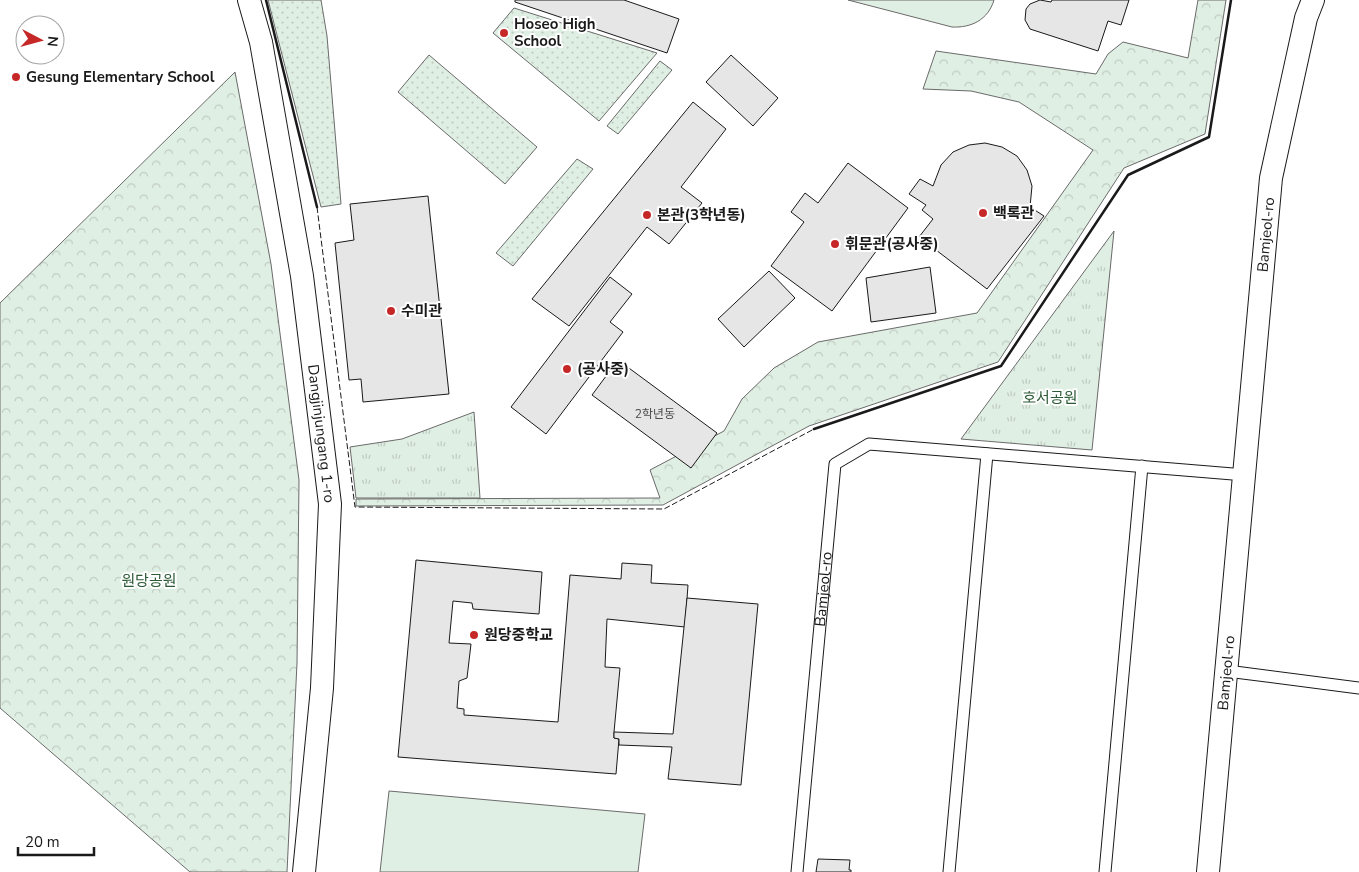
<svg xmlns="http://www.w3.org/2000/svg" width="1359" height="872" viewBox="0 0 1359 872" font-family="'Nunito Sans','Noto Sans KR',sans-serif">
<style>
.grass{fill:url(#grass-dots);stroke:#6a6a6a}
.forest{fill:url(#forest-crowns);stroke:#6a6a6a}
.park{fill:url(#park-tufts);stroke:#6a6a6a}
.garden{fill:#e0efe3;stroke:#6a6a6a}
.building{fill:#e6e6e6;stroke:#1a1a1a}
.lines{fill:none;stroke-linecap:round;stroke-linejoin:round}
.lane-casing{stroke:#1a1a1a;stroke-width:13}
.street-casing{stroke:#1a1a1a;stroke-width:24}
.lane{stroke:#fff;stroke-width:11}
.street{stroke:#fff;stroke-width:22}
.fence{stroke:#1a1a1a;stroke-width:1;stroke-dasharray:6 2.5;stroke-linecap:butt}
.wall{stroke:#1a1a1a;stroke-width:2.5}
.poi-dot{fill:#c62828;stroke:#fff;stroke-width:2}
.labels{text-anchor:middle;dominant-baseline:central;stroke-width:4;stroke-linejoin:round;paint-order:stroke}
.number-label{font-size:12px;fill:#4d4d4d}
.poi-label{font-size:15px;font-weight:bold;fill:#1a1a1a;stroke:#fff;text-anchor:start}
.street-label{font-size:15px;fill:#1a1a1a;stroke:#fff}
.park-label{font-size:15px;fill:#2b5a34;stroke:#fff}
</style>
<defs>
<pattern id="grass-dots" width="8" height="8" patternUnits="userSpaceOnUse" patternTransform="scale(1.25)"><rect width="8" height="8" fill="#e0efe3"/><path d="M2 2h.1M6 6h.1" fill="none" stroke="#c0ccc2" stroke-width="1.8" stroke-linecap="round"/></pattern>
<pattern id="forest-crowns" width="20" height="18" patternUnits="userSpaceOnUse" patternTransform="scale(1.25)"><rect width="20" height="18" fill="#e0efe3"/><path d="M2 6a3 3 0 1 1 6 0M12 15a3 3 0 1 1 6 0" fill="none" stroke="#c0ccc2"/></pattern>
<pattern id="park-tufts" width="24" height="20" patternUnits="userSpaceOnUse" patternTransform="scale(1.25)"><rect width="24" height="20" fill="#e0efe3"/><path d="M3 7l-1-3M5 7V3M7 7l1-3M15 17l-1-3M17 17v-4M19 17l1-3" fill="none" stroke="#c0ccc2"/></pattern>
</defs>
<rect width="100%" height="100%" fill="#fff"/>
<!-- grass -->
<g class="grass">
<path d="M268,0H321L327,36L341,204L321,207Z"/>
<path d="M514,8L657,53L599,121L493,33Z"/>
<path d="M429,55L537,147L505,184L398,92Z"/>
<path d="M660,61L672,70L618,134L607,126Z"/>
<path d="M577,159L593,169L513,266L496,253Z"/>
</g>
<!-- forest -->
<g class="forest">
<path d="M1198,0H1226L1205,134L1124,168L998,362L809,426L663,505L356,506V499L660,498L650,470L724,431L742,399L774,368L818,342L977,313L1093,150L1019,102L971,91L923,89L936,51L1096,74L1108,54L1123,42L1188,58Z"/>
<path d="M235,72L271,264L299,480L297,663L287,872H190L0,708V303Z"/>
</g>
<!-- park -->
<g class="park">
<path d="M1114,231L1092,450L961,439Z"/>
<path d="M474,412L480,498H356L350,447L402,439Z"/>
</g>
<!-- garden -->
<g class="garden">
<path d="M848,0H994C988,20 971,28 952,27Z"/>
<path d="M389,791L645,814L638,872H380Z"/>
</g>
<!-- building -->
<g class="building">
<path d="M515,0H624L679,19L667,53L515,2Z"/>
<path d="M1040,0L1051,2L1052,0H1129L1121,25L1108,21L1098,51L1030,29L1025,20L1026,9L1030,4Z"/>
<path d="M731,55L778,98L753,126L706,82Z"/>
<path d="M693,102L726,129L681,187L702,203L669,244L647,227L569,326L532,299Z"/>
<path d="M985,143L1002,147L1017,156L1027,170L1032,186L1030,207L1044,216L987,289L919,237L933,219L922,210L926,205L909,194L920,179L933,186L941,165L953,152L969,145Z"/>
<path d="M848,163L908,208L832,311L771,266L804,222L791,212L805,193L818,203Z"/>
<path d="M428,196L449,394L363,402L361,379L349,380L335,243L354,240L350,204Z"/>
<path d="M930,267L936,313L871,322L866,278Z"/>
<path d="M769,271L795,298L744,347L718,319Z"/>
<path d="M610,277L632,294L610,322L623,332L546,434L511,407Z"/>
<path d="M618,360L717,433L691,468L592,395Z"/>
<path d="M416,560L542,572L539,614L473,609L472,603L453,601L449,643L471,644L467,678L459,681L457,708L464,709V715L558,722L570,575L621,579L622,563L652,565L651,583L688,585L685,627L607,619L605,667L620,668L614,732V738L619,739L616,774L398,757Z"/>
<path d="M687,598L758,604L741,785L668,779L672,747L619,745V739L614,738V732L673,734Z"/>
<path d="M818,859L850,860L849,870H851V872H816Z"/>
</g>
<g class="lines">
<defs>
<g id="lane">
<path d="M1227,671L1359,688"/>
<path id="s1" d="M797,872L835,464L869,444L1245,475"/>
<path d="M949,872L987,454"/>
<path d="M1105,872L1142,466"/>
</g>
<g id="street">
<path id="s2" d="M249,0L261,42L302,276L330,504L322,688L304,872"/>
<path id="s3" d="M1208,872L1271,178L1306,18L1313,0"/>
</g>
</defs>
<!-- lane casing -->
<use href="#lane" class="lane-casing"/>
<!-- street casing -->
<use href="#street" class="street-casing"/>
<!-- lane -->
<use href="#lane" class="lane"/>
<!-- street -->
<use href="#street" class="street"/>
<!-- fence -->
<path class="fence" d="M317,207L355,507L664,509L814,429"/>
<!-- wall -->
<g class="wall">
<path d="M266,0L317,207"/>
<path d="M814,429L1001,366L1128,175L1209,137L1231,0"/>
</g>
</g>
<!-- markers -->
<g class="poi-dot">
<circle cx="504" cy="33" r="5"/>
<circle cx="16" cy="77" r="5"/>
<circle cx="983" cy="213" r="5"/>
<circle cx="647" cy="215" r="5"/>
<circle cx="835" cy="244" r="5"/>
<circle cx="391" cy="311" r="5"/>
<circle cx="567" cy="369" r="5"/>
<circle cx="474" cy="635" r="5"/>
</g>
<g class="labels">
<!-- number labels -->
<g class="number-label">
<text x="655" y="414">2학년동</text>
</g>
<!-- poi labels -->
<g class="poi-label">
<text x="514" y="24">Hoseo High<tspan x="514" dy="17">School</tspan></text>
<text x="26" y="77">Gesung Elementary School</text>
<text x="993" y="213">백록관</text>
<text x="657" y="215">본관(3학년동)</text>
<text x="845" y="244">휘문관(공사중)</text>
<text x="401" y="311">수미관</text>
<text x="577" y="369">(공사중)</text>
<text x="484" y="635">원당중학교</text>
</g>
<!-- street labels -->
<g class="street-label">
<text stroke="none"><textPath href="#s3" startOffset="640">Bamjeol-ro</textPath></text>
<text stroke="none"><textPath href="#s2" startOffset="440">Dangjinjungang 1-ro</textPath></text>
<text stroke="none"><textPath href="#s1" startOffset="284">Bamjeol-ro</textPath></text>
<text stroke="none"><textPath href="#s3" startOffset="200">Bamjeol-ro</textPath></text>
</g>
<!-- park labels -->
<g class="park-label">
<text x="1050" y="398">호서공원</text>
<text x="149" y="581">원당공원</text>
</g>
</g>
<!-- north arrow -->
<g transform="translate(40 40) rotate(96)"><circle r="24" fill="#ffffff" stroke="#a3a3a3"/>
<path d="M0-4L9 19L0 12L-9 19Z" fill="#c62828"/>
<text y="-8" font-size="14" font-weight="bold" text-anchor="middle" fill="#1a1a1a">N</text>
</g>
<!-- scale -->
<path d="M18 847v8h76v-8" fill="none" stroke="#1a1a1a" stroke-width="2.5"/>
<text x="25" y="847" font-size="15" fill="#1a1a1a" stroke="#ffffff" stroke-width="4" paint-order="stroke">20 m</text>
</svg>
